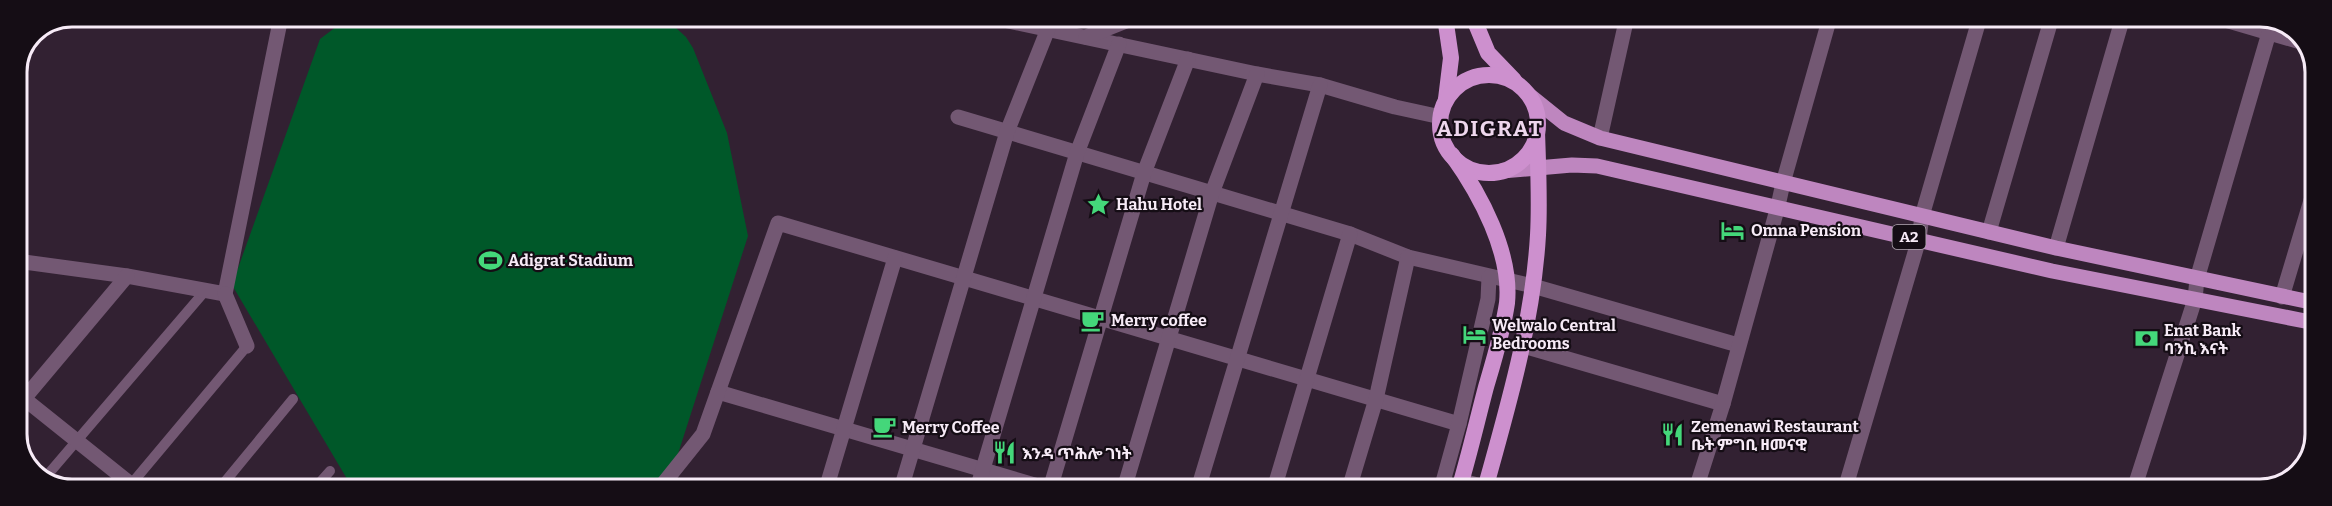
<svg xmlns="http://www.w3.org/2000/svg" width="2332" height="506" viewBox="0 0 2332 506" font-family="Bitter,'Noto Sans Ethiopic',serif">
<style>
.green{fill:#005829}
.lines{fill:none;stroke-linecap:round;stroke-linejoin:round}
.service{stroke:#735873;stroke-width:10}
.minor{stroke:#735873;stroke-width:15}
.tertiary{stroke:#735873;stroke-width:15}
.primary{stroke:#be86bf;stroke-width:15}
.trunk{stroke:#cd90ce;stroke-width:16}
.labels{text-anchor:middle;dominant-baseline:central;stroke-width:4.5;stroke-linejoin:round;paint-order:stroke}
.shield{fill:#150d15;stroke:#b3a8b3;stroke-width:1.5}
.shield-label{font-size:15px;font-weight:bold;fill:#f7ebf7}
.poi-label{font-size:16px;font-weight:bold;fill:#f7ebf7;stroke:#150d15;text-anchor:start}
.district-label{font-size:22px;font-weight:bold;letter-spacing:1.5px;fill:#eed7ed;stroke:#150d15}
.rim{fill:none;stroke:#f7ebf7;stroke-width:3}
</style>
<rect width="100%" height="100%" fill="#322132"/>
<!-- green -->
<path class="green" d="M349,17H659L675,27L686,37L693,48L727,133L748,236L677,457L652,489H353L232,285L320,39Z"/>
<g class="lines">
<!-- service -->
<g class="service">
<path d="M44,479L205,291"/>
<path d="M128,488L247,346"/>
<path d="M219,489L293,399"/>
<path d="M314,489L330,471"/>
</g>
<!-- minor -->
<g class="minor">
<path d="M990,17L1257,74L1320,85L1395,107L1441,117"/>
<path d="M2215,17L2304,43"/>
<path d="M1086,37L1136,17"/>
<path d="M958,117L1350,234L1408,257L1533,286L1738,345"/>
<path d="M1600,138L1627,17"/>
<path d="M1989,232L2052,17"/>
<path d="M2056,248L2123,17"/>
<path d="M17,261L127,276L225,294L281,17"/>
<path d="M225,294L247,346"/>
<path d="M2282,297L2315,187"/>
<path d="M1523,346L1723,404"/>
<path d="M718,392L1048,489"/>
<path d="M17,393L137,489"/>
<path d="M17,407L127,276"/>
<path d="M2312,449L2314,440"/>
<path d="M1462,481L1493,489"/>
<path d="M659,489L703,434L778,223L1459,424"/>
<path d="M826,489L895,258"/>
<path d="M901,489L1007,132L1048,29"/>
<path d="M977,489L1077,153L1119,44"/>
<path d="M1050,489L1144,173L1188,59"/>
<path d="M1124,489L1212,193L1257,74"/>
<path d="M1198,489L1320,85"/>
<path d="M1274,489L1350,234"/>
<path d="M1349,489L1376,399L1408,257"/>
<path d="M1441,489L1459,424L1488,299L1489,277"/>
<path d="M1696,489L1723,404L1778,206"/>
<path d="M1845,489L1919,239L1922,216L1980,17"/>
<path d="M2134,489L2195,299L2197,279L2273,19"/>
</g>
<!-- tertiary -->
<path class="tertiary" d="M1778,206L1783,183L1830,17"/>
<!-- primary -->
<g class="primary">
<path d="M1528,94L1564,123L1600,138L2056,248L2315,303"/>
<path d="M1502,171L1572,165L1597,166L2052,271L2315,323"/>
</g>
<!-- trunk -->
<g class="trunk">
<path d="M1445,17L1451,58L1446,99"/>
<path d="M1473,17L1488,53L1514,80"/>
<circle cx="1489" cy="124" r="49"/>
<path d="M1452,155C1480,194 1512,253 1507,303C1503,331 1494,360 1486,387C1477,421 1469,456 1459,489"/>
<path d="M1485,489C1508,406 1533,322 1538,235C1540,201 1538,165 1537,131"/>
</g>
</g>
<!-- icons -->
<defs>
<symbol id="sight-bare" viewBox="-9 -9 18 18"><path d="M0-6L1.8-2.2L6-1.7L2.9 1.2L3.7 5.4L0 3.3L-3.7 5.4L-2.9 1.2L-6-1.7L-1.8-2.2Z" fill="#44d77a" stroke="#150d15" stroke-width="2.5" paint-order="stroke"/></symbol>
<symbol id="hotel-bare" viewBox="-9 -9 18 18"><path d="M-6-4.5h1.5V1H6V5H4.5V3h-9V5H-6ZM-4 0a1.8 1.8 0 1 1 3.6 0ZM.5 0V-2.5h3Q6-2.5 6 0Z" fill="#44d77a" stroke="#150d15" stroke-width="2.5" paint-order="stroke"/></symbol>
<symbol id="stadium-bare" viewBox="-9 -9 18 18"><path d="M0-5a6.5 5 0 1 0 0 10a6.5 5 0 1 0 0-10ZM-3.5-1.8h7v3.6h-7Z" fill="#44d77a" stroke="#150d15" stroke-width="2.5" paint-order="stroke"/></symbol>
<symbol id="cafe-bare" viewBox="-9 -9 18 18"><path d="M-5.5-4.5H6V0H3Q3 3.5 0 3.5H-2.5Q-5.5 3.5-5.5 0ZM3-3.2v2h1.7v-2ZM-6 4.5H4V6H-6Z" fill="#44d77a" stroke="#150d15" stroke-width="2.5" paint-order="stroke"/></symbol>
<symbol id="bank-bare" viewBox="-9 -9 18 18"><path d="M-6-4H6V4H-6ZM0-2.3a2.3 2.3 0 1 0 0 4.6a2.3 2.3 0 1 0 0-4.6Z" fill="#44d77a" stroke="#150d15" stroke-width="2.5" paint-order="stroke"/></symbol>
<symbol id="restaurant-bare" viewBox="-9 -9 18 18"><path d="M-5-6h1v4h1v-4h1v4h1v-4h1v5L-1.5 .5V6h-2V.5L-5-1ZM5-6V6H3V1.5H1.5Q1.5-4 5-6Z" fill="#44d77a" stroke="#150d15" stroke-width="2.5" paint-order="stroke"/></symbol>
</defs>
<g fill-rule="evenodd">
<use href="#sight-bare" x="1082" y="188" width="33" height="33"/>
<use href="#hotel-bare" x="1716" y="214" width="33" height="33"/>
<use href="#stadium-bare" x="474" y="244" width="33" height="33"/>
<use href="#cafe-bare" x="1076" y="304" width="33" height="33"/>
<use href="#hotel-bare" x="1458" y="318" width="33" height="33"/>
<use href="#bank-bare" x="2130" y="322" width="33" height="33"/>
<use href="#cafe-bare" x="868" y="410" width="33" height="33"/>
<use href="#restaurant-bare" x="1656" y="418" width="33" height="33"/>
<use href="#restaurant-bare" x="988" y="436" width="33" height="33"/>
</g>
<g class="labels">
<!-- shield labels -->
<rect class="shield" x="1892.5" y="225" width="33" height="24" rx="4.5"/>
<g class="shield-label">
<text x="1909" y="237">A2</text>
</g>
<!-- poi labels -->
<g class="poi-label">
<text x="1116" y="204">Hahu Hotel</text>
<text x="1751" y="230">Omna Pension</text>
<text x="508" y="260">Adigrat Stadium</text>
<text x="1111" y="320">Merry coffee</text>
<text x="1492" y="325">Welwalo Central<tspan x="1492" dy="18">Bedrooms</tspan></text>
<text x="2164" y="330">Enat Bank<tspan x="2164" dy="18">ባንኪ እናት</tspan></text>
<text x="1691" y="426">Zemenawi Restaurant<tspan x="1691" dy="18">ቤት ምግቢ ዘመናዊ</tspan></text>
<text x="902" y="427">Merry Coffee</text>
<text x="1022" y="453">እንዳ ጥሕሎ ገነት</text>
</g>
<!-- district labels -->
<g class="district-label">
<text x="1490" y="128">ADIGRAT</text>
</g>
</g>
<!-- crop -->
<path d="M0 0H2332V506H0ZM72 27H2260A45 45 0 0 1 2305 72V434A45 45 0 0 1 2260 479H72A45 45 0 0 1 27 434V72A45 45 0 0 1 72 27Z" fill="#150d15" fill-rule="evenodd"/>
<path class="rim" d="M72 27H2260A45 45 0 0 1 2305 72V434A45 45 0 0 1 2260 479H72A45 45 0 0 1 27 434V72A45 45 0 0 1 72 27Z"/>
</svg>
